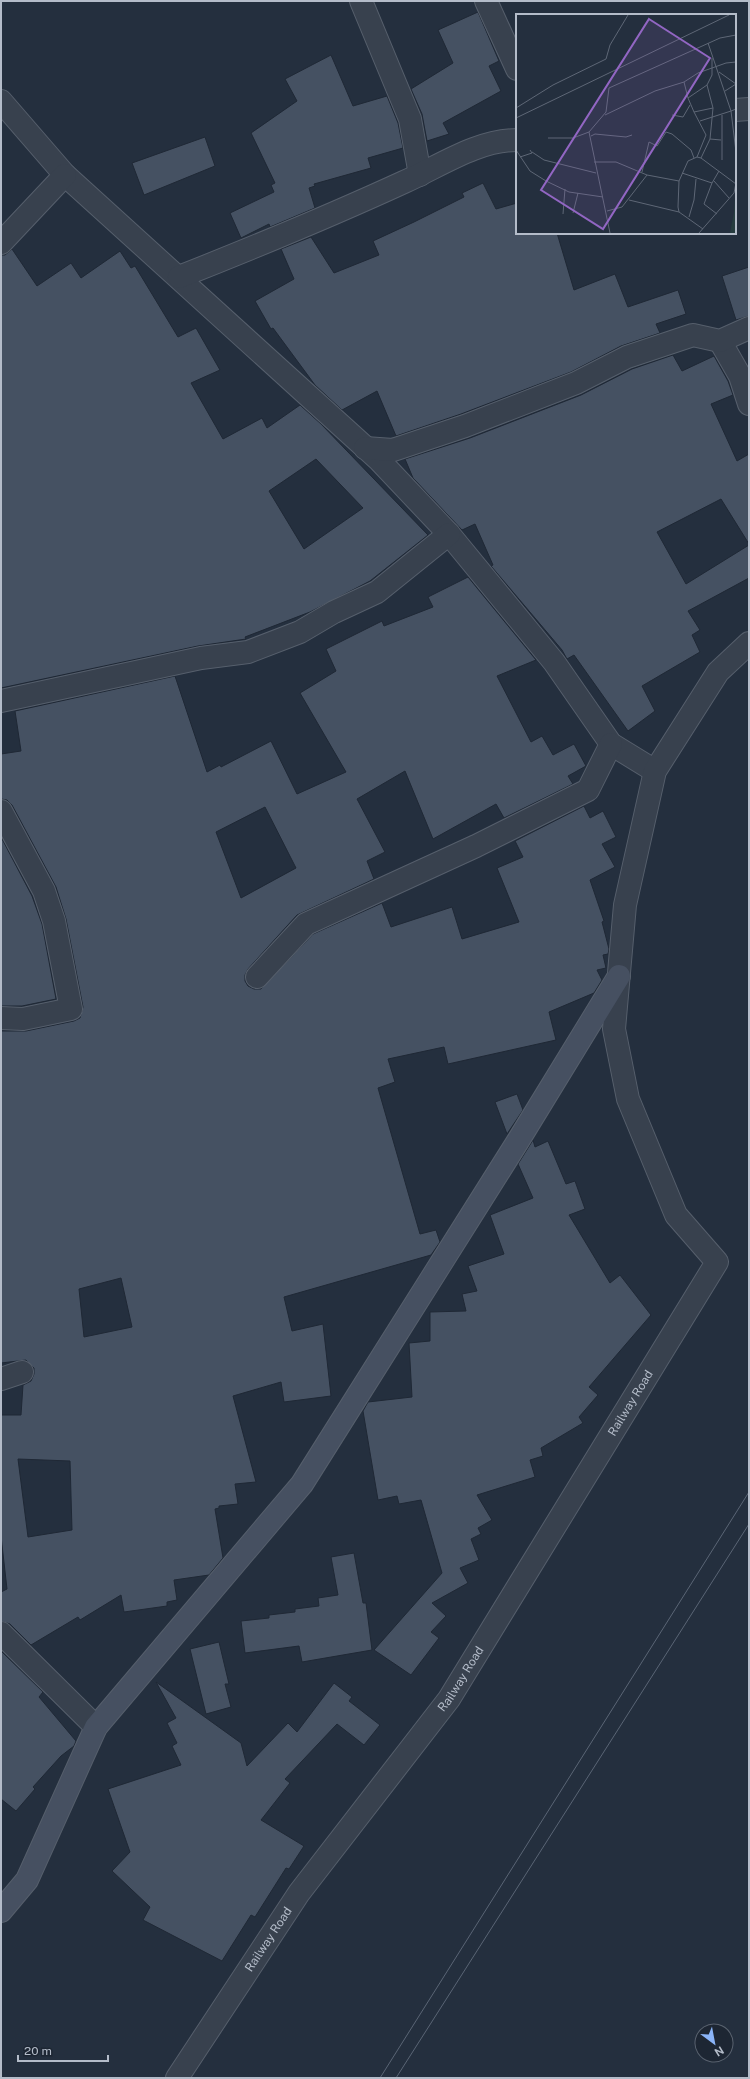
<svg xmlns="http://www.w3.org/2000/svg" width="750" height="2079" viewBox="0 0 750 2079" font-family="'Public Sans',sans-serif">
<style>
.building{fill:#455162;stroke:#1f2835;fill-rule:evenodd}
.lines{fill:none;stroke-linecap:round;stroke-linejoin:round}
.street-casing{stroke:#565f6c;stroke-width:24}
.secondary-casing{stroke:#565f6c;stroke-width:24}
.street{stroke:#38414e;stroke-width:22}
.secondary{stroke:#465061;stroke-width:22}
.tram{stroke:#5a6575;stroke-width:1}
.labels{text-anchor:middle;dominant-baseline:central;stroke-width:4;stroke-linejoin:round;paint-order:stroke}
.street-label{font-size:12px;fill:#b4bcc9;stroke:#1d2633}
.inset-road{fill:none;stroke:#5e6776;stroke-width:1}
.view{fill:#9266c3;fill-opacity:0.15;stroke:#9266c3;stroke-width:2}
.inset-edge{fill:none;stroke:#b4bcc9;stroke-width:2}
</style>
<rect width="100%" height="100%" fill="#242f3e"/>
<!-- building -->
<g class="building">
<path d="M478,12L499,61L489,66L501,91L443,123L449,134L427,141L422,114L411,89L453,63L438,30Z"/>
<path d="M331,55L353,106L387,96L398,123L403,148L368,158L371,168L314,184L315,186L309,188L315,208L270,227L269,224L241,238L230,213L274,192L271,185L275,183L251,133L297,101L285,79Z"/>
<path d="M205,137L215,166L144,195L132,163Z"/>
<path d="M483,183L496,209L517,203V233H557L574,290L615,274L628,307L678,290L686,314L656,324L660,333L621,346L571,372L461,414L396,436L377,391L342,410L315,385L273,328L271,329L255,301L294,279L281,249L311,237L334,273L379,255L373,241L414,222L464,197L462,193Z"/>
<path d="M12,249L37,286L71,263L81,278L120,251L131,268L135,266L178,337L196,328L220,370L191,383L223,439L262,418L267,428L300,405L321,424L428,535L370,581L310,612L245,637L246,639L198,646L1,688V255H5ZM316,459L363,508L304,549L269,491Z"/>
<path d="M749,267V316L736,320L722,276Z"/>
<path d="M673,355L682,371L714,356L728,381L733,395L711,404L737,461L749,454V544L721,499L657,532L686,584L749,545V578L688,611L700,630L692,635L700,652L642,686L655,711L628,731L574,655L567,659L562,650L491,566L493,565L475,524L462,530L413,478L405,459L470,438L581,395L632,369Z"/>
<path d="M468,577L536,660L497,676L531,742L542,736L553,755L574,744L586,766L568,776L573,784L504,818L496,804L433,839L405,771L357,799L385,852L367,861L374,879L297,915L248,969L245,975V981L248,986L254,989H261L313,934L382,903L391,927L452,907L462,939L519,922L497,868L523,857L515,841L584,806L590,818L603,811L616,837L602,844L615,867L590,880L604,921L602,922L609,949L608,954L603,955L606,968L597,970L602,980L594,993L549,1012L556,1040L448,1064L444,1047L388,1059L395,1082L378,1088L420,1234L436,1230L440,1242L431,1255L284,1297L292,1331L323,1324L331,1396L284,1402L281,1382L233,1396L256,1482L235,1484L238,1504L219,1506V1508L215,1509L223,1558L209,1575L174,1580L177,1600L167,1602V1606L124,1612L121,1595L80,1620L78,1617L31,1645L10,1624L1,1621V1592L7,1589L1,1536V1415H21L23,1385L31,1381L34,1374V1368L26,1360L1,1363V1031H26L74,1021L80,1018L83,1007L66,919L56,887L12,805L7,800L1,799V754L21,751L15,711L175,676L207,772L220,765L221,767L271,741L297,794L346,772L300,693L336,671L326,649L382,621L384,626L433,607L428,597ZM265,807L296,868L241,898L216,832ZM121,1278L132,1327L84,1337L79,1289ZM18,1459L70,1461L72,1530L28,1537Z"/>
<path d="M1,837L32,896L42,924L56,999L22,1006H1Z"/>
<path d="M517,1094L523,1110L507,1134L495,1102Z"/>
<path d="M533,1140L535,1147L548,1141L566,1184L575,1181L585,1209L569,1215L610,1283L620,1275L651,1315L589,1387L598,1395L579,1417L583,1423L541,1448L543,1456L530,1460L535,1477L477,1495L492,1520L478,1528L481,1534L471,1539L479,1560L460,1568L468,1583L432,1603L446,1616L431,1632L439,1638L411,1675L374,1650L442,1573L421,1500L399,1504L397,1496L378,1500L363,1411L368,1402L412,1397L409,1343L430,1341V1312L466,1311L462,1294L477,1291L468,1266L504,1254L490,1215L533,1198L518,1164Z"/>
<path d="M354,1553L363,1603H366L372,1650L302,1662L299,1646L245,1653L241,1621L269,1618V1615L295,1612V1609L319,1606L318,1598L338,1595L331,1557Z"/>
<path d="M219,1642L229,1684H225L231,1707L206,1714L190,1649Z"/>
<path d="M1,1651L43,1692L39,1697L76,1741L74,1746L61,1756L33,1787L35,1789L16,1811L1,1799Z"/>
<path d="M156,1682L241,1743L247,1766L288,1723L297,1732L334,1683L352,1697L349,1701L380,1725L364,1745L337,1724L285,1779L290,1783L261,1820L304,1846L289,1869L286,1868L255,1917L251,1915L222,1961L143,1920L150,1907L112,1871L130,1852L108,1789L181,1765L172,1746L177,1743L167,1723L176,1718Z"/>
</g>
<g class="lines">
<defs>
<g id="street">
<path d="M361,1L410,119L420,175"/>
<path d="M486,1L517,69"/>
<path d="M1,101L65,175L378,459L449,534L554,662L611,744L655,771"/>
<path d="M735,110L749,109"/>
<path d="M1,243L65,175"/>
<path d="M179,277C255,247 330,216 404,182C440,166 477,140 517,140"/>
<path d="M720,341L740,376L749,404"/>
<path d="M365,448L393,450L465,426L576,383L627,357L693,335L720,341L749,328"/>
<path d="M1,701L201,658L248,652L300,632L334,612L377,592L449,534"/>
<path d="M1,811L44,891L54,921L71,1009L23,1019L1,1018"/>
<path d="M257,977L306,924L476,846L588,790L611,744"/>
<path d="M1,1379L22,1372"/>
<path d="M1,1633L96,1727"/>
<path id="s1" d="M177,2078L299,1893L449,1699L717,1262L676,1215L628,1099L614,1029L625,905L655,771L718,672L749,643"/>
</g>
<path id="secondary" d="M1,1911L27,1880L96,1727L302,1484L518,1141L619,976"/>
</defs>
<!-- street casing -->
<use href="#street" class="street-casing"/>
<!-- secondary casing -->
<use href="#secondary" class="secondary-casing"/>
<!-- street -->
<use href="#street" class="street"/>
<!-- secondary -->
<use href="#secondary" class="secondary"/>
<!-- tram -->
<g class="tram">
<path d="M380,2078L749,1492"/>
<path d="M396,2078L749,1524"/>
</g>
</g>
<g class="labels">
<!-- street labels -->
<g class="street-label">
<text stroke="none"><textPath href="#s1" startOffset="814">Railway Road</textPath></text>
<text stroke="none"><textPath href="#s1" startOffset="490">Railway Road</textPath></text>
<text stroke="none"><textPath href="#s1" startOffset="166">Railway Road</textPath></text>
</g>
</g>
<!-- overview -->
<g transform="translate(516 14)">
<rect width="220" height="220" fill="#242f3e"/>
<path d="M220,170V219H214L218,198Z" fill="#263c3f"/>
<path class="inset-road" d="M192,29L215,97L220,95M203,58L220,70M168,68L172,84M191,71L172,84L178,98L197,94L191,71L196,61V44M209,77L220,70M0,94L37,71L90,45L94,31L112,1M197,94L194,125L205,126M178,98L190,121L181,143M89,101L139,77L168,68L182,59L210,49L220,48M156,101L167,103L174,91M206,101V146M0,104L213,1M184,107L215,97L220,138M73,118L94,219M75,122L79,120L110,123L116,121M32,124H57L73,118L90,98L93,74L204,24L220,21M0,136L14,157L30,167L53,178L87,183M16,138L28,146L80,159M4,143L16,139L14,136M185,144L194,125M78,148H100L131,161L163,167M126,158L133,128L141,132L150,118L156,120L175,136L178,144M166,159L196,169M198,167L213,184M113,186L163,198M91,197L106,193L131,161M57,199L62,179M47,200L49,175M201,200L188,190L196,169L203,157M173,203L178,186L180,165M187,215L163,198L162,193L163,167L172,147L181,143L185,144L220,170M183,219L218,179L220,169"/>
<path class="view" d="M133,5L194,44L87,215L25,176Z"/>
<rect width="220" height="220" class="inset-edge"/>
</g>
<!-- border -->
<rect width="750" height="2079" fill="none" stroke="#b4bcc9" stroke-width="4"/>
<!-- north arrow -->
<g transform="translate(714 2043) rotate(148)"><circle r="19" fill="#1d2633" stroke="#59626f"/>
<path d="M0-3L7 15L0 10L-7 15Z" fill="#8ab4f8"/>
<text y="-6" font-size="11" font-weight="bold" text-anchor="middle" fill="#b4bcc9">N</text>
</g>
<!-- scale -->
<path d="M18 2055v6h90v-6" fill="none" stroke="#b4bcc9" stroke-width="2"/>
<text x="24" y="2055" font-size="12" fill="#b4bcc9" stroke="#1d2633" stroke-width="3" paint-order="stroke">20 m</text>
</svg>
